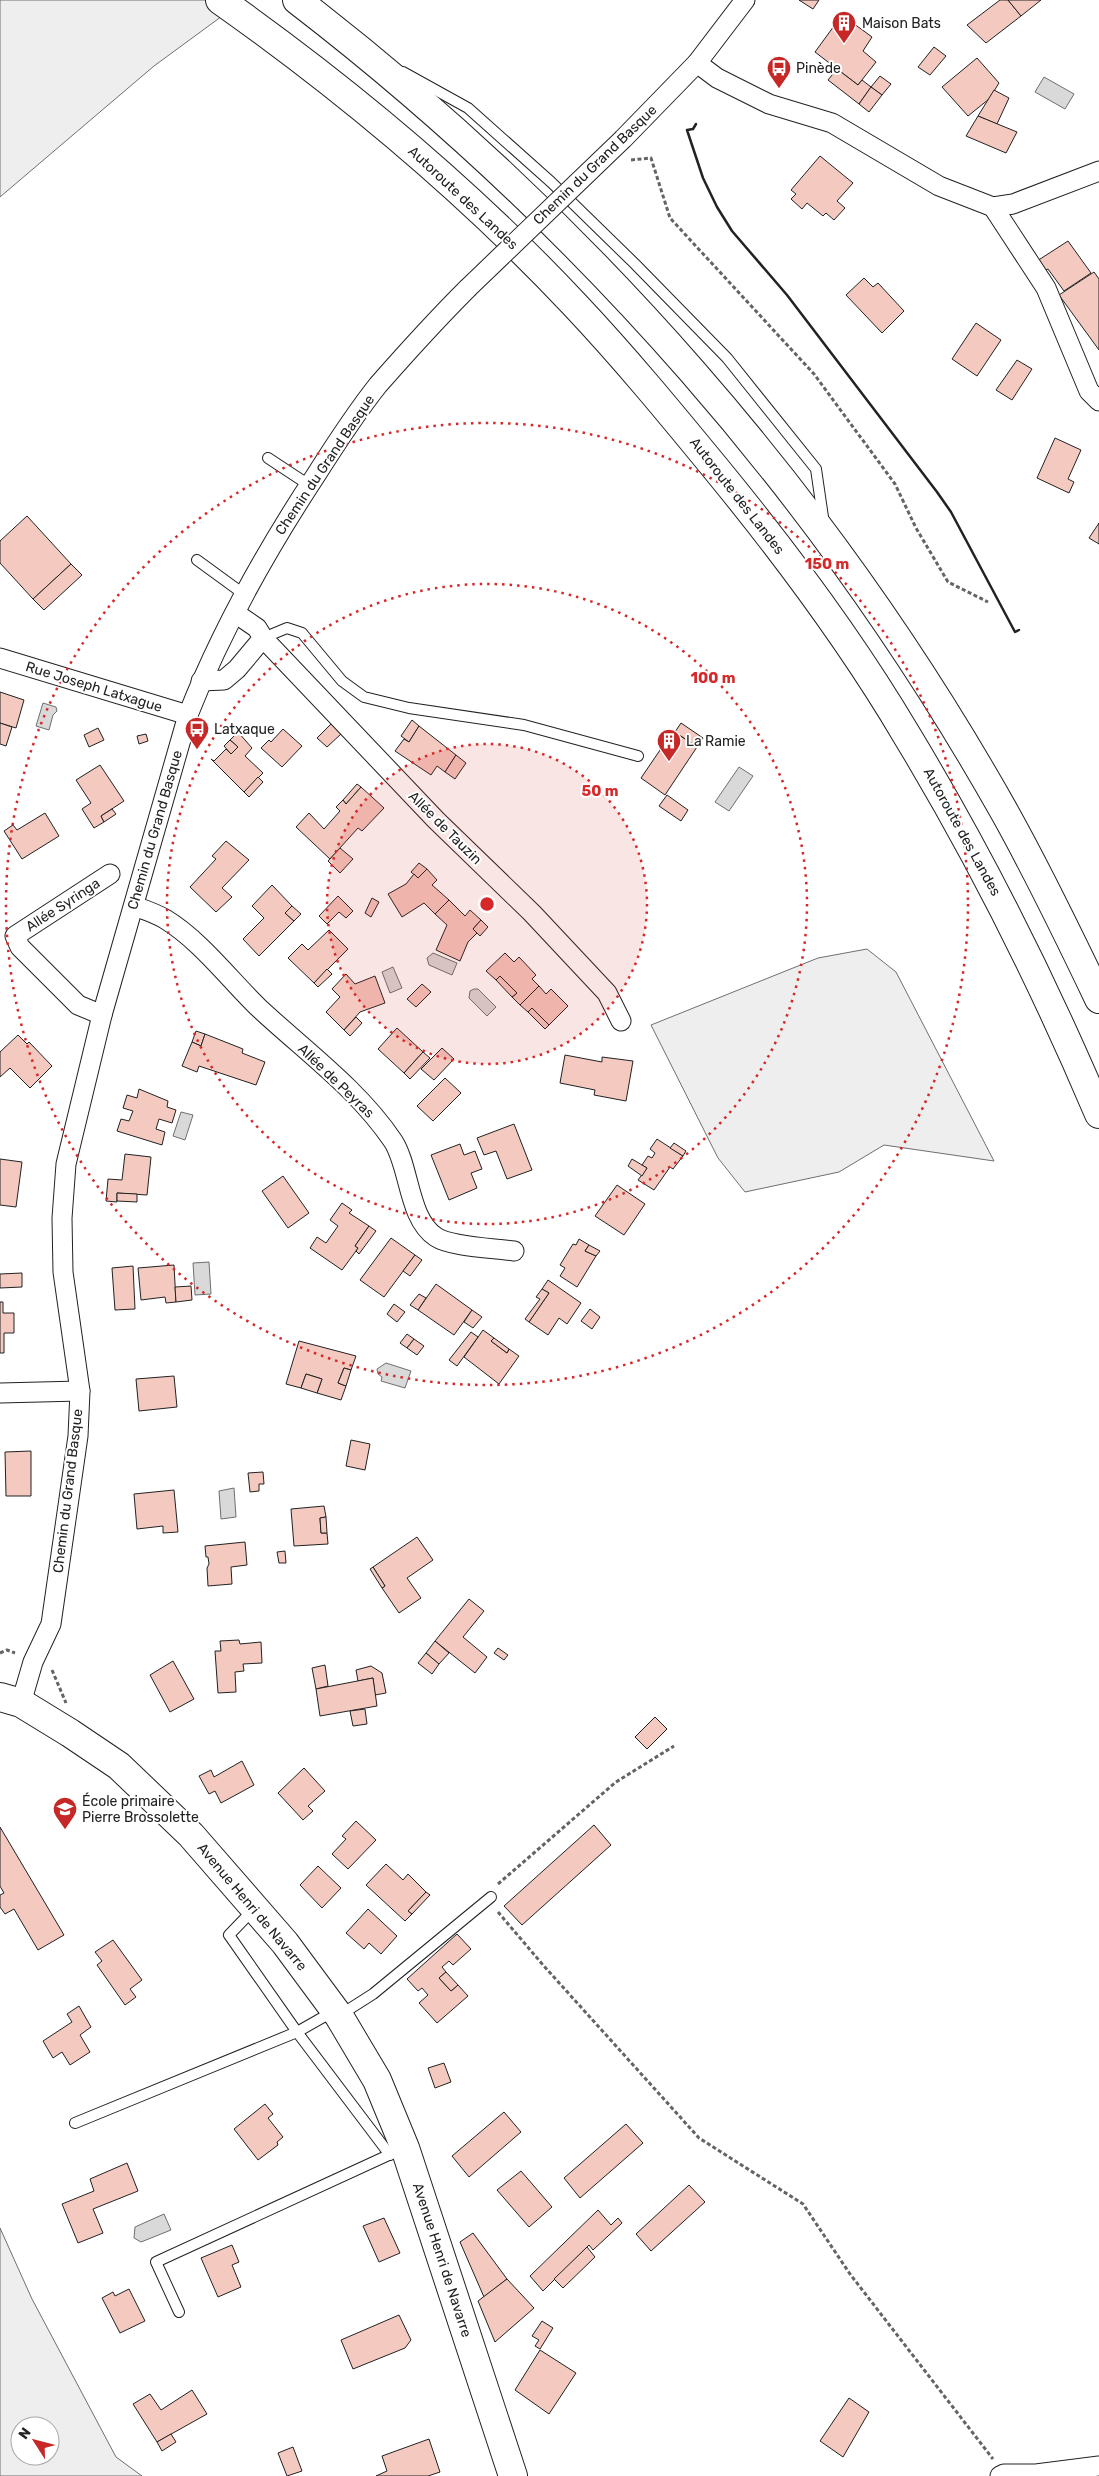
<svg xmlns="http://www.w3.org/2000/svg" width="1099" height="2476" viewBox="0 0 1099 2476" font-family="Rubik,sans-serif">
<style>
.green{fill:#eee;stroke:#6f6f6f;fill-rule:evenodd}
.water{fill:#d9d9d9;stroke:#6f6f6f}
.building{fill:#f3c9c0;stroke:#222}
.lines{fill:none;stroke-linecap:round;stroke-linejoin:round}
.service-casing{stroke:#222;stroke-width:12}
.minor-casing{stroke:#222;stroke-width:21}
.primary-casing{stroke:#222;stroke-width:30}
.motorway-casing{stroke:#222;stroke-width:30}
.path{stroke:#646464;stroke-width:3;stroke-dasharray:4 2.5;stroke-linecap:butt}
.service{stroke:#fff;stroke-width:10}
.minor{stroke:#fff;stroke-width:19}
.primary{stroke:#fff;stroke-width:28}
.motorway{stroke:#fff;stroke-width:28}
.minor-bridge-casing{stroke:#222;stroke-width:21;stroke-linecap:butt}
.minor-bridge{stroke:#fff;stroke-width:19}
.wall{stroke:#222;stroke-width:2.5}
.ring{fill:none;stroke:#d62828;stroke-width:2.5;stroke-dasharray:2.5 5}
.labels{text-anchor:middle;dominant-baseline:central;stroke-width:4;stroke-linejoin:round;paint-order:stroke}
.poi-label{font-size:14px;fill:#222;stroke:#fff;text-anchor:start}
.street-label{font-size:14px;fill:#222;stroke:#fff}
.centre{fill:#d62828;stroke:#fff;stroke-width:2.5}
.ring-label{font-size:15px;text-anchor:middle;font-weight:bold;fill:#d62828;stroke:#fff;stroke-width:4;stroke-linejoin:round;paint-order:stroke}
</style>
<rect width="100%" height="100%" fill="#fff"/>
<!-- green -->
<g class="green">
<path d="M0,0H244L154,66L0,197Z"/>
<path d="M867,949L896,972L994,1161L884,1145L839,1172L745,1192L718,1158L651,1025L818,958Z"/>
<path d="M0,2228L32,2299L116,2457L142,2476H0ZM20,2426H50V2456H20Z"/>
</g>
<!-- water -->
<g class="water">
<path d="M1044,77L1074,94L1065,109L1035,92Z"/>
<path d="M43,703L56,707L57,711L53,715L49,730L36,726Z"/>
<path d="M739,767L753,776L729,811L715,802Z"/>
<path d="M433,953L457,963L452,975L429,965L427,958Z"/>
<path d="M393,967L402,988L390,993L382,972Z"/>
<path d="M474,989H478L496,1007L487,1016L469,998L470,991Z"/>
<path d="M181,1112L193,1115L185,1140L173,1136Z"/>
<path d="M209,1262L211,1294L195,1295L193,1263Z"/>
<path d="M386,1363L411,1371L405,1388L381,1381L382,1377L378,1374L377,1369Z"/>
<path d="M234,1488L236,1517L221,1519L219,1491Z"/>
<path d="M164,2214L171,2230L141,2242L134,2238L135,2227Z"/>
</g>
<!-- building -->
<g class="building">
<path d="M799,0H819L813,9Z"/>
<path d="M1000,0H1008L1021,16L986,43L967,25Z"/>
<path d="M1008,0H1041L1021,16Z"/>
<path d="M842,15L872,37L863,51L876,62L858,85L815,52Z"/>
<path d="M934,47L946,56L930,75L918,67Z"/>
<path d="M977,58L999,83L989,99L968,116L942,87Z"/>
<path d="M837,69L858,85L862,80L871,87L859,104L828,80Z"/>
<path d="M880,76L891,84L882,95L871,87Z"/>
<path d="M871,87L882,95L869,112L859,104Z"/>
<path d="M994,90L1009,98L997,124L978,116Z"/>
<path d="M978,116L1017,132L1006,153L966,136Z"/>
<path d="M820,156L853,183L837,201L845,208L834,220L826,213L823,216L807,203L802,209L791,199L796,194L791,190Z"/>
<path d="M1068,241L1091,273L1064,291L1048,269L1044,271L1037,261Z"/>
<path d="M1094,272L1099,279V350L1059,295Z"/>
<path d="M864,278L873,287L878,283L904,311L882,333L846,295Z"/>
<path d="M976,323L1001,340L977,376L952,359Z"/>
<path d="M1017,360L1032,369L1012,400L996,390Z"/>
<path d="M1055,438L1081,450L1068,479L1074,482L1069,493L1037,478Z"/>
<path d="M27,516L71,564L33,599L0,563V541Z"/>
<path d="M1099,523V544L1089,538Z"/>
<path d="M71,564L82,575L44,610L33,599Z"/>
<path d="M0,692L24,700L16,728L0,723Z"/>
<path d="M412,720L419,726L409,742L401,736Z"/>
<path d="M0,723L12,727L6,746L0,744Z"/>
<path d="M681,723L703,738L697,747L675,732Z"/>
<path d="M331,724L341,734L327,747L317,738Z"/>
<path d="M419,726L456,755L445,772L437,766L431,775L395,751L404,739L409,742Z"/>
<path d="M98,728L104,740L89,747L84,735Z"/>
<path d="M283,729L302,746L282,767L261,748L269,740L271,742Z"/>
<path d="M673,731L697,747L665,795L641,778Z"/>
<path d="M238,732L252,748L245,756L263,773L244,792L211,759L214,761L226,749L231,754L238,747L230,740Z"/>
<path d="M146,734L148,741L139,744L137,736Z"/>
<path d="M230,740L238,747L231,754L224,746Z"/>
<path d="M456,755L466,763L455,779L445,772Z"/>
<path d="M100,765L124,801L101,816L104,822L94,828L82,809L91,803L76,780Z"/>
<path d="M258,777L263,782L249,797L244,792Z"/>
<path d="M357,784L361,787L346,804L343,800Z"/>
<path d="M361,787L384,808L362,831L358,828L330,859L296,827L309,813L324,829L340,811L336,807L343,800L346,804Z"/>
<path d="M667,795L688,810L681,821L659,806Z"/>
<path d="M112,809L116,814L104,822L101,816Z"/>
<path d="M45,813L59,836L22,859L4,831L13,825L17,830Z"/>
<path d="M226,841L249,860L222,888L232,897L216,912L190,887L216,859L212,856Z"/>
<path d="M340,848L353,859L340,873L328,861Z"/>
<path d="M419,863L427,869L418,878L411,872Z"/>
<path d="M427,869L437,880L432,885L449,900L435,914L424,903L402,917L388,894L406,884L414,874L418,878Z"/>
<path d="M272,885L292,906L285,913L294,921L259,956L243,939L264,918L252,906Z"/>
<path d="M338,896L353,911L346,918L339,912L327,924L319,916Z"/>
<path d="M372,898L379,902L371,917L365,913Z"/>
<path d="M449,900L465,916L470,910L481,920L473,929L477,933L468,942L460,961L436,950L447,925L435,914Z"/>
<path d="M292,906L301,914L294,921L285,913Z"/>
<path d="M481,920L488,927L480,936L473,929Z"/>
<path d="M329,930L348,949L314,983L288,958L302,944L308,950Z"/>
<path d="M505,953L514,962L519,957L536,975L532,979L539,986L520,1005L512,997L517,993L500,976L496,980L486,971Z"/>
<path d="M327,969L332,974L318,987L314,983Z"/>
<path d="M346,974L355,984L375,976L385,1003L360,1012L344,1030L326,1012L340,997L332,989Z"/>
<path d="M500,976L517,993L512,997L496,980Z"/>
<path d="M422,984L431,992L416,1007L407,999Z"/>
<path d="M539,986L546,994L551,989L568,1006L549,1025L532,1008L528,1012L520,1005Z"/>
<path d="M532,1008L549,1025L545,1029L528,1012Z"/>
<path d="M356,1017L362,1023L350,1036L344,1030Z"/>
<path d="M397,1028L423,1052L404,1073L378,1049Z"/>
<path d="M196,1031L205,1034L201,1046L192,1042Z"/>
<path d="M205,1034L243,1049L242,1053L265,1062L256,1085L199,1066L197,1072L182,1066L192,1042L201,1046Z"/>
<path d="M18,1035L27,1044L29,1042L52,1066L30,1088L10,1068L0,1077V1052Z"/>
<path d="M442,1048L454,1059L434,1080L421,1069Z"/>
<path d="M423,1052L430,1058L410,1079L404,1073Z"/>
<path d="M565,1055L602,1062V1057L633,1061L626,1101L594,1095L595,1090L560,1083Z"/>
<path d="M445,1078L461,1093L433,1121L417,1106Z"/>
<path d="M139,1089L168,1101L167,1107L176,1110L172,1123L159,1119L156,1129L165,1132L162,1145L117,1131L121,1119L129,1121L133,1111L123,1108L127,1095L137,1098Z"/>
<path d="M514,1124L532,1170L507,1179L496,1151L484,1155L477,1138Z"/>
<path d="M657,1139L683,1156L673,1169L670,1167L654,1190L638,1180L647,1168L642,1165L648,1156L652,1158L655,1153L650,1149Z"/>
<path d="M674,1143L686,1151L683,1156L670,1148Z"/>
<path d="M460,1144L464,1155L475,1151L482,1169L471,1173L477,1188L449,1200L431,1155Z"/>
<path d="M125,1154L151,1157L147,1195L117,1193V1202L106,1201L108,1179L122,1180Z"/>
<path d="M0,1159L22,1162L16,1207L0,1205Z"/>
<path d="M632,1159L647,1168L642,1176L628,1166Z"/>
<path d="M283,1176L309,1213L288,1228L262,1191Z"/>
<path d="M617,1185L645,1204L624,1235L595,1216Z"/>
<path d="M117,1193L137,1194V1202L117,1201Z"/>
<path d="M342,1203L352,1210L349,1213L369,1226L355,1246L358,1248L356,1251L342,1270L310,1248L317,1237L326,1243L338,1226L330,1220Z"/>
<path d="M369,1226L376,1231L359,1254L356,1251L358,1248L355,1246Z"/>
<path d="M391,1238L415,1255L384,1297L360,1280Z"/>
<path d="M579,1239L589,1245L585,1251L596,1256L577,1287L560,1276L565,1268L560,1265L573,1244L576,1245Z"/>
<path d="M589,1245L600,1251L596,1256L585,1251Z"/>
<path d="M415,1255L422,1260L410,1276L403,1271Z"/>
<path d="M174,1265L176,1302L166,1303L165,1297L141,1300L138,1268Z"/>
<path d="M133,1266L135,1309L115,1310L112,1268Z"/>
<path d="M22,1273V1287L0,1288V1274Z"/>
<path d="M548,1280L581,1303L567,1324L559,1318L548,1335L529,1322L549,1293L542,1289Z"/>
<path d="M436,1284L472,1310L454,1335L418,1310Z"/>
<path d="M191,1286L192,1300L176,1302L175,1287Z"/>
<path d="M542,1289L549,1293L529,1322L525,1319L540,1299L536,1297Z"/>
<path d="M419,1294L426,1298L418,1310L410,1305Z"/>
<path d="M0,1302H3V1313H14V1333H4V1353H0Z"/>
<path d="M394,1304L405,1312L397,1322L387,1314Z"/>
<path d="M590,1309L600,1317L592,1329L581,1321Z"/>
<path d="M472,1310L482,1317L473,1328L464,1322Z"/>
<path d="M483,1330L494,1338L491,1341L507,1353L509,1349L519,1356L499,1384L464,1357Z"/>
<path d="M471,1332L478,1337L457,1366L449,1360Z"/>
<path d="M407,1334L414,1339L407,1348L400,1343Z"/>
<path d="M494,1338L509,1349L507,1353L491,1341Z"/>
<path d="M414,1339L424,1346L417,1355L407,1348Z"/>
<path d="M299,1341L356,1356L351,1370L344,1368L338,1383L346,1386L341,1400L317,1393L322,1379L306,1374L301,1388L286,1384Z"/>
<path d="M344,1368L351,1370L346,1386L338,1383Z"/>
<path d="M306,1374L322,1379L317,1393L301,1388Z"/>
<path d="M174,1376L177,1407L139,1411L136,1379Z"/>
<path d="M351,1440L370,1444L365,1470L346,1466Z"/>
<path d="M31,1451V1496H6L5,1452Z"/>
<path d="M263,1472L264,1484H259V1491L250,1492L248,1473Z"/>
<path d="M174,1490L178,1532L163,1533V1526L137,1529L134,1494Z"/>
<path d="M324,1506L326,1517L320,1518L321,1533H327L328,1544L294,1546L291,1509Z"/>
<path d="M326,1517L327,1533H321L320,1518Z"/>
<path d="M417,1537L433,1560L407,1578L421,1598L399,1613L382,1588L385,1586L373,1567Z"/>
<path d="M245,1542L247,1565L231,1567L232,1584L208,1586L207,1568L209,1564L208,1557H206L205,1546Z"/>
<path d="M285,1551L286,1563H279L277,1552Z"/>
<path d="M373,1567L385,1586L382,1588L370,1569Z"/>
<path d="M469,1599L484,1611L463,1637L487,1657L475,1673L435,1641Z"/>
<path d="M239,1640L240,1644L261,1642L262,1663L243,1664L244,1671L235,1672L236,1692L218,1693L215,1651H221L220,1641Z"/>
<path d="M435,1641L449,1653L439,1664L426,1653Z"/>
<path d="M498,1648L508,1655L504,1660L494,1653Z"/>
<path d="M426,1653L439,1664L432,1674L418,1663Z"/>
<path d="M173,1661L194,1699L170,1712L150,1675Z"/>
<path d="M325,1665L328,1686L316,1689L312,1668Z"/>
<path d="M371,1666L382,1673L386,1693L375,1695L373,1678L358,1681L356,1670Z"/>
<path d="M373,1678L377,1706L320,1716L316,1689Z"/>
<path d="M365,1709L367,1724L353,1726L350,1711Z"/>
<path d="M655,1717L667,1729L647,1749L635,1737Z"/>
<path d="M242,1761L254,1785L221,1803L215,1791L209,1794L199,1776L211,1770L214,1777Z"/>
<path d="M304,1768L325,1791L308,1806L313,1811L303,1820L278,1793Z"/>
<path d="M356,1821L376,1840L348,1869L332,1854L346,1839L342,1836Z"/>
<path d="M594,1825L611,1845L522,1925L504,1906Z"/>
<path d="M0,1827L64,1935L38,1950L14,1909L5,1914L0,1907V1895L4,1893L0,1886Z"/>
<path d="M386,1864L403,1880L408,1874L426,1892L408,1911L412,1914L405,1921L366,1885Z"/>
<path d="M318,1866L341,1888L322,1908L300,1885Z"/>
<path d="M426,1892L430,1895L412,1914L408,1911Z"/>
<path d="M368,1909L397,1936L381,1954L369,1943L364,1949L346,1933Z"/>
<path d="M457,1934L471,1949L453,1965L449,1961L442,1967L446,1972L439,1978L451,1991L458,1985L468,1996L437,2023L419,2003L428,1995L422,1988L418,1991L407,1979Z"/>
<path d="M113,1940L142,1980L130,1989L136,1997L125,2005L97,1965L102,1961L95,1952Z"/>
<path d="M446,1972L458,1985L451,1991L439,1978Z"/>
<path d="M79,2006L91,2027L80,2035L90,2052L70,2065L62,2052L53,2058L43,2041L72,2022L67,2014Z"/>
<path d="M444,2063L451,2082L435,2088L428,2068Z"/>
<path d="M265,2104L273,2114L268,2118L283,2137L277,2142L278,2145L258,2160L234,2129Z"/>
<path d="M504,2112L521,2132L469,2177L452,2156Z"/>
<path d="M626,2124L643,2143L580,2198L564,2178Z"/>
<path d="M127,2163L138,2191L93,2209L103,2233L78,2243L62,2204L94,2191L90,2179Z"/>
<path d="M521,2171L552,2207L529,2227L497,2190Z"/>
<path d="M689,2185L705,2202L651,2251L636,2234Z"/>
<path d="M598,2210L611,2225L618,2218L622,2223L593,2250L589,2245L543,2291L530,2276Z"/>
<path d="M384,2218L400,2253L379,2262L363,2226Z"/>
<path d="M473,2233L507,2279L484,2297L460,2242Z"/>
<path d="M232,2245L239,2262L232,2265L241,2287L218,2297L201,2258Z"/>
<path d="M587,2247L595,2257L563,2288L554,2279Z"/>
<path d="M507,2279L534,2308L495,2342L478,2301Z"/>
<path d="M129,2289L145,2321L120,2333L102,2298L113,2292L115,2296Z"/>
<path d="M399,2315L411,2340L405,2348L353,2369L341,2340Z"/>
<path d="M542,2321L553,2328L540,2349L535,2346L539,2340L532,2336Z"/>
<path d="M540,2350L576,2373L549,2414L515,2390Z"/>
<path d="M192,2390L207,2414L157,2442L133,2404L150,2394L161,2410Z"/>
<path d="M849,2398L869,2412L843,2457L820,2441Z"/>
<path d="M171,2434L176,2442L162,2451L157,2442Z"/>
<path d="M429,2439L440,2472L428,2476H376L387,2471L382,2456Z"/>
<path d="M293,2447L302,2471L287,2476L278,2453Z"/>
</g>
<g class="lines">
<defs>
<g id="service">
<path d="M403,72L468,108L551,182L635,264L727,358L816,469L824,524"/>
<path d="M268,458L309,485"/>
<path d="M197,560L245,595"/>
<path d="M263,638L287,628L302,633L342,681L364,697L409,708L524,725L638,756"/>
<path d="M254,1909L229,1935L297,2032L390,2155"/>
<path d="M340,2015L373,1994L491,1897"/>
<path d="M75,2123L297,2032L334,2011"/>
<path d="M179,2312L156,2262L404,2148"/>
</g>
<g id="minor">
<path d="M697,63L717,78L769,104L832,123L939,186L993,207L1013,204L1099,171"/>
<path d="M623,139L697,63L745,0"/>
<path d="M993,207L1046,288L1089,391L1099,401"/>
<path d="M263,638L436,820L532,913L607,993L621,1021"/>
<path d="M0,658L188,715"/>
<path d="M201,681L224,680L237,669L263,638L257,628L235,613"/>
<path d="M134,906C145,910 155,913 165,919C200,940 230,980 259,1008C305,1051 358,1089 393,1141C410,1167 408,1219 436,1237C451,1247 494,1248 514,1251"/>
<path d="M102,1015L78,1005L20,947L15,936L110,874"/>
<path d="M0,1393L80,1391"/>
<path d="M21,1703L33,1662L51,1624L78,1436L80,1391L63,1272L62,1218L66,1164L102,1015L188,715C221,631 266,551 316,475C335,445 355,414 378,385C407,352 437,319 468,288"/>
<path d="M1000,2476L1004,2474H1036L1099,2466"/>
</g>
<path id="primary" d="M0,1697L21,1703L70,1733L119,1766L191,1835L285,1943L339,2016L377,2080L405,2148L513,2476"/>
<g id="motorway">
<path d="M220,0C347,90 469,192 575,305C625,358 671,414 717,470C785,553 851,641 906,734C980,856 1043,982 1099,1114"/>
<path d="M297,0C583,220 828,498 1005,813C1039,874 1069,936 1099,999"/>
</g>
</defs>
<!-- service casing -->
<use href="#service" class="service-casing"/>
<!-- minor casing -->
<use href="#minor" class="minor-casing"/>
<!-- primary casing -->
<use href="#primary" class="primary-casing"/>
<!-- motorway casing -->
<use href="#motorway" class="motorway-casing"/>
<!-- path -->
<g class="path">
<path d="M631,160L651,158L670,218L814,374L895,484L916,528L948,582L988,602"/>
<path d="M0,1653L7,1650L15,1653"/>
<path d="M52,1670L66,1703"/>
<path d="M498,1884L616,1782L674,1746"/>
<path d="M498,1912L543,1965L699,2138L803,2204L850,2274L993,2459"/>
</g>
<!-- service -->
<use href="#service" class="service"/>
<!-- minor -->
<use href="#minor" class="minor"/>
<!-- primary -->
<use href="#primary" class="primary"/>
<!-- motorway -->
<use href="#motorway" class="motorway"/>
<defs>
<path id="minor-bridge" d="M468,288L623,139"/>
</defs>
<!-- minor-bridge casing -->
<use href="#minor-bridge" class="minor-bridge-casing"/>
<!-- minor-bridge -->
<use href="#minor-bridge" class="minor-bridge"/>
<!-- wall -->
<path class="wall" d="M696,124L693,129L687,130L703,178L717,207L732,231L787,295L937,492L951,512L1015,632L1019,630"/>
</g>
<!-- distance rings -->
<circle cx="487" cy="904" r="160" fill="#d62828" fill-opacity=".12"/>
<g class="ring">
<circle cx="487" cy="904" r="160"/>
<circle cx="487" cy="904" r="320"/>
<circle cx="487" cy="904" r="481"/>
</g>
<!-- icons -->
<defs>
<symbol id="building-pin" viewBox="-11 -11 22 30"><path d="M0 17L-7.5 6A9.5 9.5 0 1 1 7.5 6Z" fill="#c62828" stroke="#fff"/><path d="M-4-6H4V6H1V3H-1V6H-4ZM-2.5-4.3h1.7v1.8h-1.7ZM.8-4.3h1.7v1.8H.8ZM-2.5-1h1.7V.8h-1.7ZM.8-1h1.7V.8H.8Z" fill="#fff"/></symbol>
<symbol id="bus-pin" viewBox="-11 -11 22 30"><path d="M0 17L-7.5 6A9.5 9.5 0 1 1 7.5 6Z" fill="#c62828" stroke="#fff"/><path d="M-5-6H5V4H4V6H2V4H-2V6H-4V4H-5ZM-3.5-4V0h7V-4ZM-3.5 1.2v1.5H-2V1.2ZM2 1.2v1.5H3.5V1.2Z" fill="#fff"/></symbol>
<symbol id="school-pin" viewBox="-11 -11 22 30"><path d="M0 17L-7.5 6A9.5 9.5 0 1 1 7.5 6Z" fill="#c62828" stroke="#fff"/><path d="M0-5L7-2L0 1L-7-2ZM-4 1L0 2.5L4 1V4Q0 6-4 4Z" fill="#fff"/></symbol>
</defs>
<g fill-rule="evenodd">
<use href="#building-pin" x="830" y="9" width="28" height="38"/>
<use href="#bus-pin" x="765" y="54" width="28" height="38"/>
<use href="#bus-pin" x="183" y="715" width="28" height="38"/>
<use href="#building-pin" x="655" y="727" width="28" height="38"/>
<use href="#school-pin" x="51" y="1795" width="28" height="38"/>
</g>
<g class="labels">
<!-- poi labels -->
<g class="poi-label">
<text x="862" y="23">Maison Bats</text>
<text x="796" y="68">Pinède</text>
<text x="214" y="729">Latxaque</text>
<text x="686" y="741">La Ramie</text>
<text x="82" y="1801">École primaire<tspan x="82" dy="16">Pierre Brossolette</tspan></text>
</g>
<!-- street labels -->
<g class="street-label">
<text transform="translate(595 165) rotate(-44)">Chemin du Grand Basque</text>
<text transform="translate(463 198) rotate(43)">Autoroute des Landes</text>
<text transform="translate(325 465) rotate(-56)">Chemin du Grand Basque</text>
<text transform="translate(737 496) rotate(52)">Autoroute des Landes</text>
<text transform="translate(94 687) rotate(17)">Rue Joseph Latxague</text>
<text transform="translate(445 828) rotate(45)">Allée de Tauzin</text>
<text transform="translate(155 830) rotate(-74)">Chemin du Grand Basque</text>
<text transform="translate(962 832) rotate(61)">Autoroute des Landes</text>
<text transform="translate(63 905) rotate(-33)">Allée Syringa</text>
<text transform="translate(336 1081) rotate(44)">Allée de Peyras</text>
<text transform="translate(68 1491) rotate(-83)">Chemin du Grand Basque</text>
<text transform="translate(252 1907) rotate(50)">Avenue Henri de Navarre</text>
<text transform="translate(442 2260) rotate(72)">Avenue Henri de Navarre</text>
</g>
</g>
<circle cx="487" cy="904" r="8" class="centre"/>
<g class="ring-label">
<text x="827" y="569">150 m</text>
<text x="713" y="683">100 m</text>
<text x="600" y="796">50 m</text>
</g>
<!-- north arrow -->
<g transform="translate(35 2441) rotate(306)"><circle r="24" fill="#ffffff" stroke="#a7a7a7"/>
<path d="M0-4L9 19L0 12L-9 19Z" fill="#c62828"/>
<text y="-8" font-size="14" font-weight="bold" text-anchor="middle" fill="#222222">N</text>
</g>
</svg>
